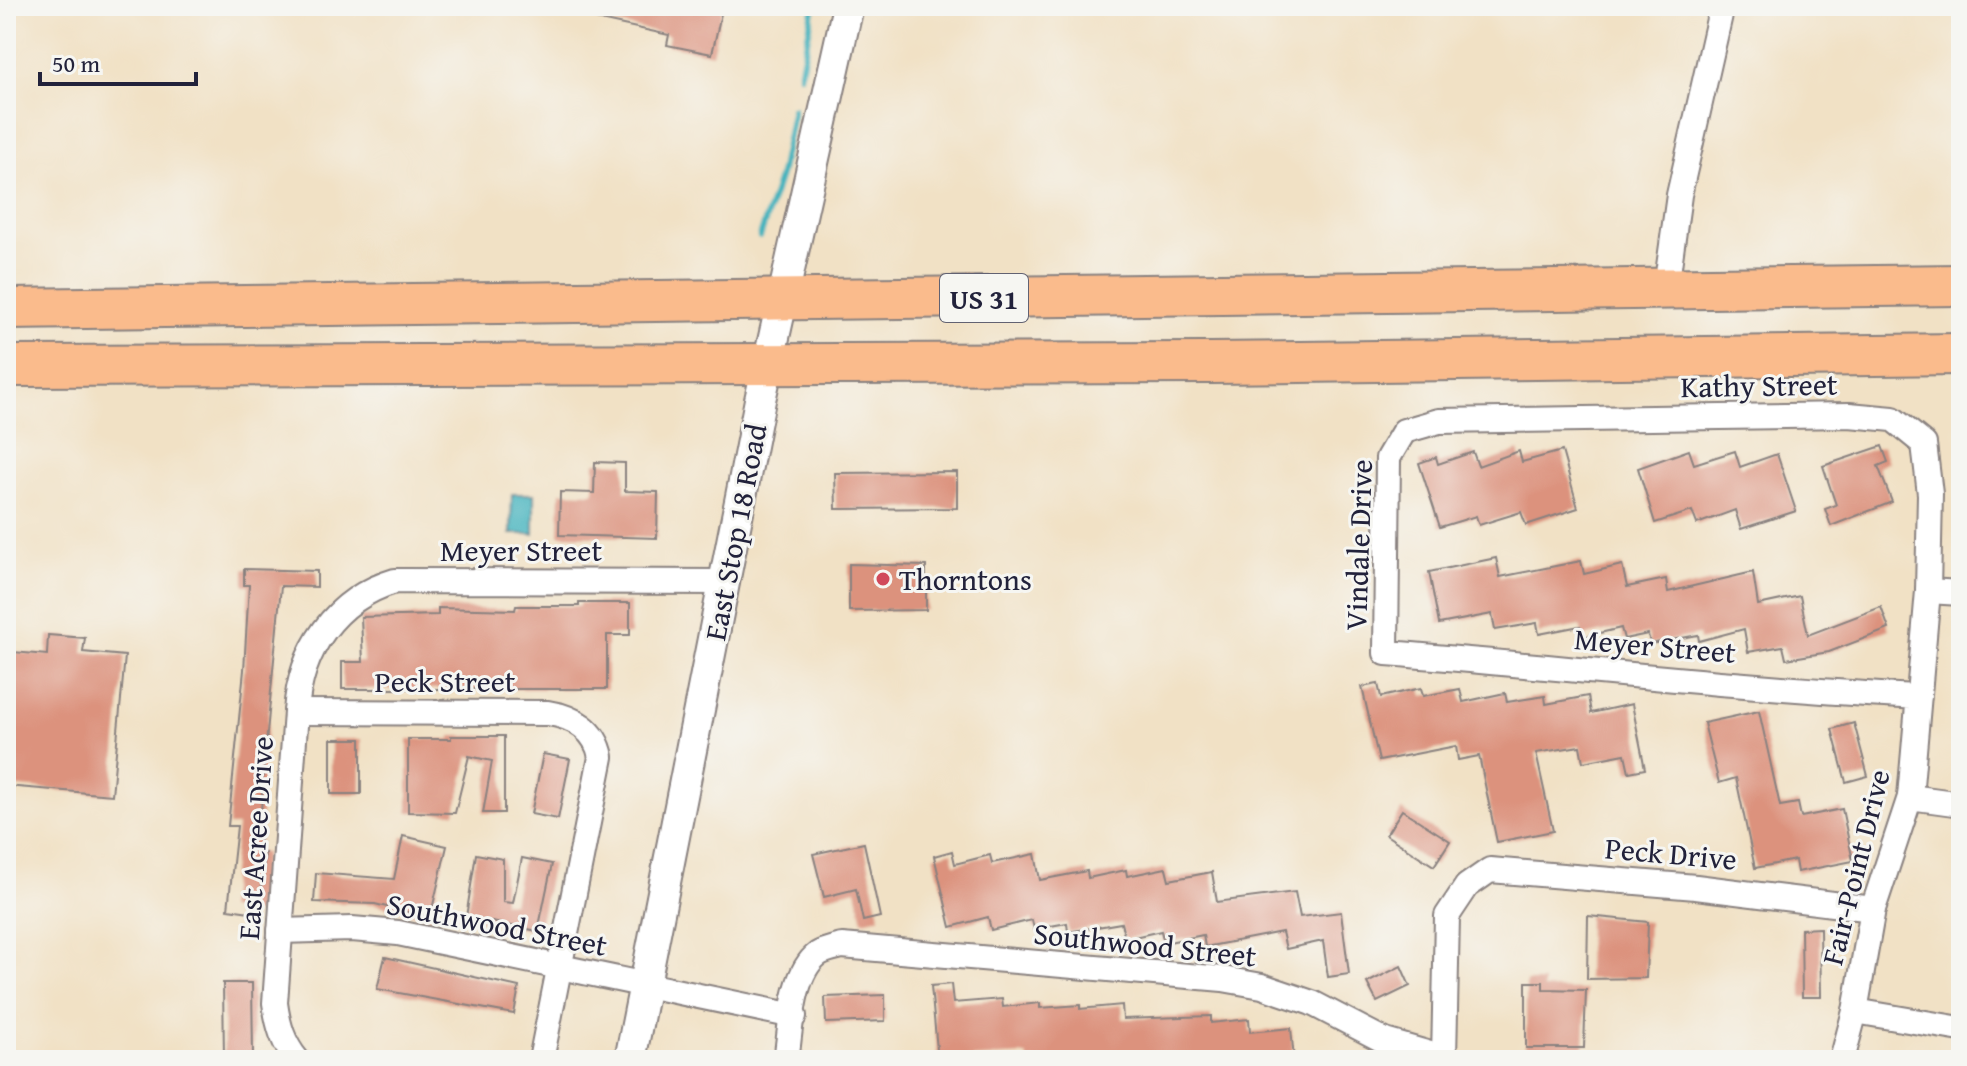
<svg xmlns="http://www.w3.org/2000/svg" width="1967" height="1066" viewBox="0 0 1967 1066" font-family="'Gentium Book Plus',serif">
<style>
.water{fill:#44b3be;stroke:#336a7c;stroke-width:2}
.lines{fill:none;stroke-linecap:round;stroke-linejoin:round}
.stream{stroke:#44b3be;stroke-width:6}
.building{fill:#dc927d}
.minor-casing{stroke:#8a8280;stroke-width:28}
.tertiary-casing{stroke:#8a8280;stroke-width:34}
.primary-casing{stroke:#8a8280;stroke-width:44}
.minor{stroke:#fff;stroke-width:24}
.tertiary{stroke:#fff;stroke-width:30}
.primary{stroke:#fabb8c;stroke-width:40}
.poi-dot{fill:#d1495b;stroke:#f6f6f2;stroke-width:3}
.labels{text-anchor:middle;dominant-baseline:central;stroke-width:6;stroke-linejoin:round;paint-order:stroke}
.shield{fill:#f6f6f2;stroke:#626272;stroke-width:2}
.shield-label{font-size:28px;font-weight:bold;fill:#22223b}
.street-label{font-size:30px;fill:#22223b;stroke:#f6f6f2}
.poi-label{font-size:30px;fill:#22223b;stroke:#f6f6f2;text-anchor:start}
</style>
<rect width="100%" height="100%" fill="#f6f6f2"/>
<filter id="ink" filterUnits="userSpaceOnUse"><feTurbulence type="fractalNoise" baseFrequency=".0125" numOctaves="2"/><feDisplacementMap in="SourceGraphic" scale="16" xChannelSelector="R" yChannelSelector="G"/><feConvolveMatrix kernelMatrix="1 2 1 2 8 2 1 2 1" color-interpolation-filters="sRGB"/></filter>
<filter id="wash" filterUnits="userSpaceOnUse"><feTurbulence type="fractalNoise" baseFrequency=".006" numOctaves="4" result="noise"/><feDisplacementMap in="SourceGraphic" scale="32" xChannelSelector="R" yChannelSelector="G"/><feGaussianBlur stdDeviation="1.8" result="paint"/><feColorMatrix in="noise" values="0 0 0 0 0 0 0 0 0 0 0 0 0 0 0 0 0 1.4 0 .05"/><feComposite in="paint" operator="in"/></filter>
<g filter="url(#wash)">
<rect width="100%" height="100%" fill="#f1e1c5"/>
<!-- water -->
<path class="water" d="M512,494H534V534H511Z"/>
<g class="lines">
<!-- stream -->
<g class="stream">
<path d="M800,75L814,6"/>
<path d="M760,237L780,175L793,109"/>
</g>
</g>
<g id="blocks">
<!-- building -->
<g class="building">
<path d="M569,6H707L722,9L712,54L667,45L669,35L568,13Z"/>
<path d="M1882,446L1888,462L1878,466L1892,502L1831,526L1825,509L1836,505L1823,466Z"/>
<path d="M1689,450L1694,464L1735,451L1740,467L1777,454L1796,511L1741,529L1735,510L1697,524L1692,511L1655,523L1638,468Z"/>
<path d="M1519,451L1522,462L1562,451L1578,508L1526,525L1521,512L1479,525L1476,516L1440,527L1419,463L1436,457L1438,464L1473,452L1478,466Z"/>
<path d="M595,462L625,463V491L658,492L657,538L559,535L560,492L594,493Z"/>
<path d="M957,472V508L836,509L835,473Z"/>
<path d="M1496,558L1500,577L1581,561L1584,574L1622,565L1627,587L1666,579L1668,592L1753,572L1758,605L1800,596L1808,635L1881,607L1889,629L1829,652L1786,659L1783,646L1748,652L1744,629L1699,641L1698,635L1650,644L1648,634L1624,639L1621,628L1583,637L1580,626L1539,634L1537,623L1495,630L1492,614L1439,624L1429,572Z"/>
<path d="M849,564L926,566V610L849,611Z"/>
<path d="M244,569L317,571V587L281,586L263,775L259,852L265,853L258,913L228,909L237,826H228L244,670L249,585H244Z"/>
<path d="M579,603H630V635H607V689H342V662H363L361,617L438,615V608L515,610L516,606H579Z"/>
<path d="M48,635L85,638L83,652L125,656L112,795L6,786V729L13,652L47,655Z"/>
<path d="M1378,684L1381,697L1421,688L1423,696L1460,689L1463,702L1505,693L1507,702L1545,696L1546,704L1588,696L1591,713L1632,704L1645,769L1629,772L1625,754L1583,762L1580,746L1536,753L1553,831L1497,842L1479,756L1458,760L1456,746L1379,761L1362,687Z"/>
<path d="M1759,711L1780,806L1798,803L1801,817L1842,809L1853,861L1797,872L1795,860L1755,868L1736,778L1719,783L1704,723Z"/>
<path d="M1854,723L1868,776L1846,782L1832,729Z"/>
<path d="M451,736H504V813H483L492,761L469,756L455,813L408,812V739H451Z"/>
<rect x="331" y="739" width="30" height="55"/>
<path d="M543,754L570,759L558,819L531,814Z"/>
<path d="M1402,810L1450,841L1434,866L1386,835Z"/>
<path d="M403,836L447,846L430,918L375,904L314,902L316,873L394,879Z"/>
<path d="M864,843L880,917L863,921L856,889L824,897L813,854Z"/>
<path d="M952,851L955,864L990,855L992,863L1035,854L1040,880L1087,871L1088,878L1126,870L1127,876L1166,868L1169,880L1212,872L1217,902L1295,892L1300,917L1341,912L1349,974L1328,977L1323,941L1286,949L1282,932L1205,947L1203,935L1164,943L1161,931L1125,939L1121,923L1068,932L1067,923L1034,929L1032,920L991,930L988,917L951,927L934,856Z"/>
<path d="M476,854L503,859V902L513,903L522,858L552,864L538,931L466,917Z"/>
<path d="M1588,916L1648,922L1646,978L1587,979Z"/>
<path d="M1820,928L1821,997H1802L1801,929Z"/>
<path d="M385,957L519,987L514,1014L377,989Z"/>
<path d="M1401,966L1410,986L1377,1002L1367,983Z"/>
<path d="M1526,982H1543V989L1586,990L1584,1048H1526Z"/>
<path d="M223,983H252L253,1057L224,1058Z"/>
<path d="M951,984L953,1003L1002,999L1003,1007L1040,1003V1008L1080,1005V1009L1122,1005L1123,1019L1211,1016V1023L1249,1019L1250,1032L1291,1028L1294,1060H1028L1027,1055L938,1060L931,986Z"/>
<path d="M885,995V1021L826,1023L825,997Z"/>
</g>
</g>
</g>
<g filter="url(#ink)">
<use href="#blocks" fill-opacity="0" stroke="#8a8280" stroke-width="2"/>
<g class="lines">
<defs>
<g id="minor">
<path d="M1666,288L1679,195L1722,6"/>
<path d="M1928,591L1961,593"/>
<path d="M296,712L548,713C574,717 596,730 601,757L541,1060"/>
<path d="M1910,797L1961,804"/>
<path d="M280,931L352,929L398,933L794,1016"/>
<path d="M1855,1011L1961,1029"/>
<path d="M1444,1058L1447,916L1467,886L1490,870L1696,887L1873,909"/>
<path d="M297,1060C283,1043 278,1025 275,1003L296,712C300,650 335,599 395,581L726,582"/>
<path d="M786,1060C791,1030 791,974 818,954C824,950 834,948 842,946L1223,979L1262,986L1312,1003L1385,1041L1451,1060"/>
<path d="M1842,1060L1855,1011L1873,909L1910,797L1928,591L1930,494L1924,444L1893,419L1849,415L1439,421L1404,431L1388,458L1386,653C1564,667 1741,688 1919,697"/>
</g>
<path id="tertiary" d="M630,1060L760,400L848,6"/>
<g id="primary">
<path d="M6,309L1961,285"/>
<path d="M6,366L1211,363L1961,354"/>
</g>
</defs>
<!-- minor casing -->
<use href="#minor" class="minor-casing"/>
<!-- tertiary casing -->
<use href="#tertiary" class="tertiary-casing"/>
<!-- primary casing -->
<use href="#primary" class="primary-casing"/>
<!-- minor -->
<use href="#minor" class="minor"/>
<!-- tertiary -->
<use href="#tertiary" class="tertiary"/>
<!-- primary -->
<use href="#primary" class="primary"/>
</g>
</g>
<!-- markers -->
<circle class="poi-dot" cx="883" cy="579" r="8"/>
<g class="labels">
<!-- shield labels -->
<rect class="shield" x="940" y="274" width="88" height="48" rx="6"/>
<g class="shield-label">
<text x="984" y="298">US 31</text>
</g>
<!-- street labels -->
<g class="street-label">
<text transform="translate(1759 385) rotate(-1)">Kathy Street</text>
<text transform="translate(735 532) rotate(-79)">East Stop 18 Road</text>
<text transform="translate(1358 545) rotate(-88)">Vindale Drive</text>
<text x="521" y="550">Meyer Street</text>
<text transform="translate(1655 645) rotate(5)">Meyer Street</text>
<text x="445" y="681">Peck Street</text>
<text transform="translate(255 838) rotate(-86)">East Acree Drive</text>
<text transform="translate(1671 853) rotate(5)">Peck Drive</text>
<text transform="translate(1855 867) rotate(-76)">Fair-Point Drive</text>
<text transform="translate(497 924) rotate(11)">Southwood Street</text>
<text transform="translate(1145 944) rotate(6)">Southwood Street</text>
</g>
<!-- poi labels -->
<g class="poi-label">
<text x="899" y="579">Thorntons</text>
</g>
</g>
<!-- margin -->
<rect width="1967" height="1066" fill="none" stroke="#f6f6f2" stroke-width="32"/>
<!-- scale -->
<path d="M40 72v12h156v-12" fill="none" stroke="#22223b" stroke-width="4"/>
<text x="52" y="72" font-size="24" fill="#22223b" stroke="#f6f6f2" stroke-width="6" paint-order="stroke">50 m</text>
</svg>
